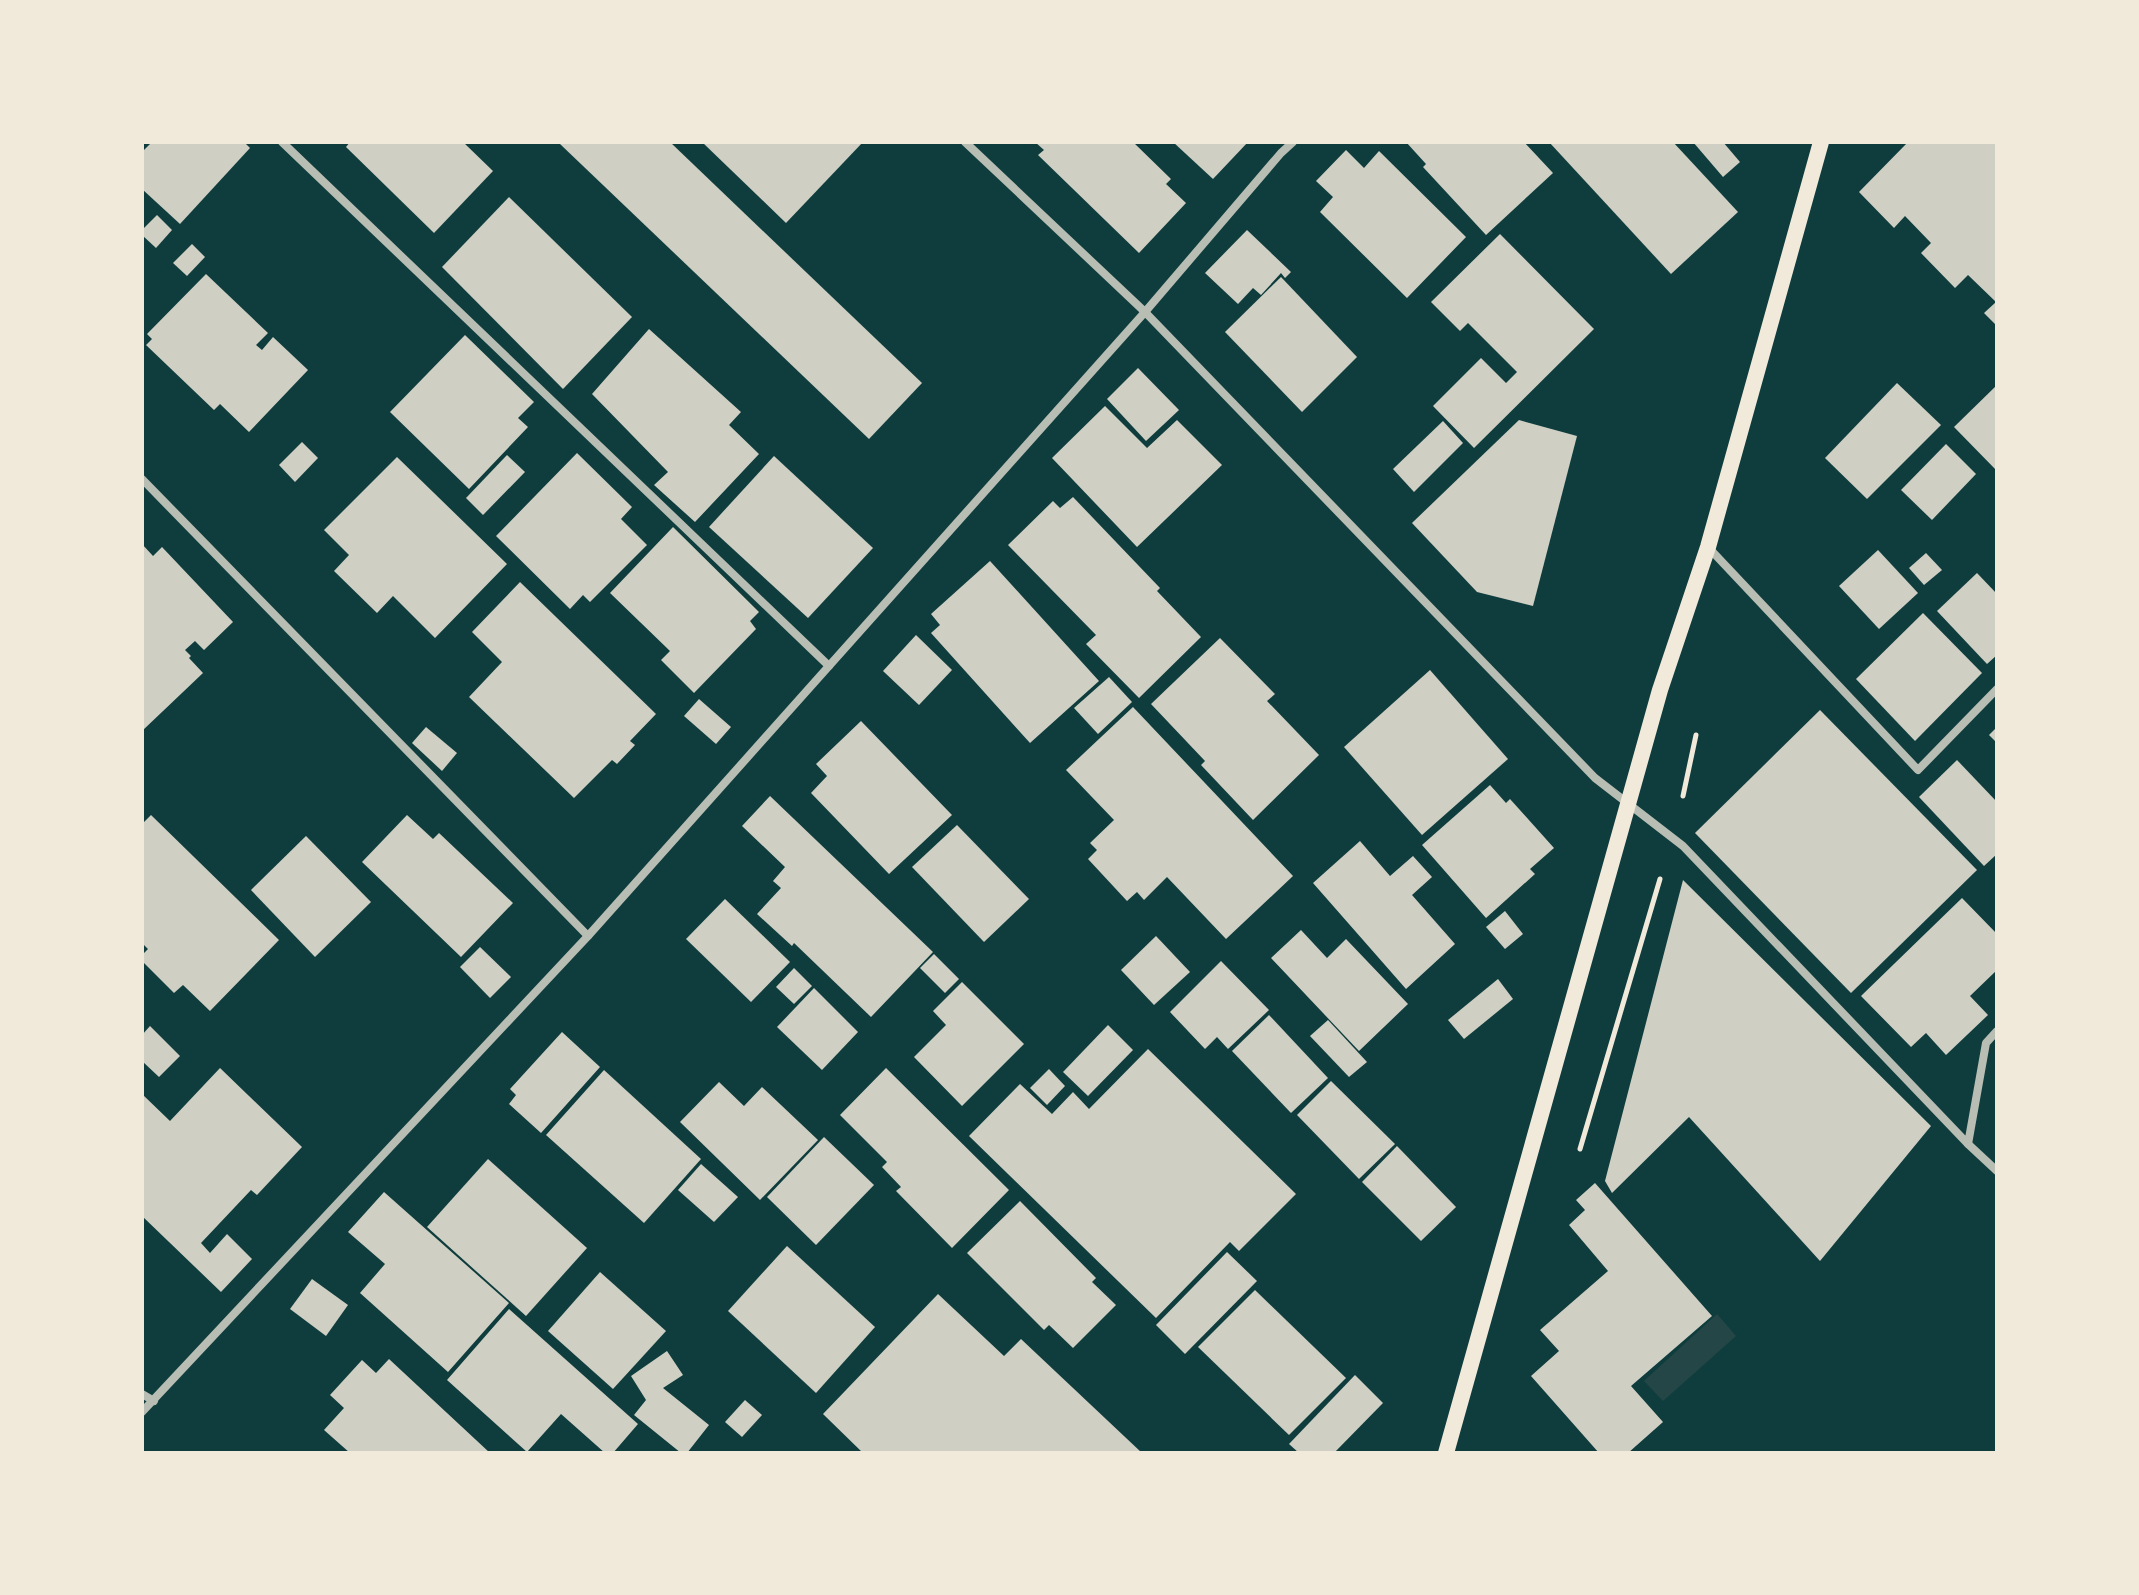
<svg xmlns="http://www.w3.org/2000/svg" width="2139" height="1595" viewBox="0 0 2139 1595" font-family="'Fira Sans Condensed',sans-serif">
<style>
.green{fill:#244646}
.building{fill:#cfcfc3}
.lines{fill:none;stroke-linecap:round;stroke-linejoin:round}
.path{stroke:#f1e9da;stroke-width:5}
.minor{stroke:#b8beb3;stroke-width:8}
.secondary{stroke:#f1e9da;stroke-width:16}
</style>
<rect width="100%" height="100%" fill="#0f3d3e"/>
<!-- green -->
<path class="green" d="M1717,1314L1736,1336L1663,1401L1644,1381Z"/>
<!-- building -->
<g class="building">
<path d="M152,142H244L250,148L180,224L142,189V152Z"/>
<path d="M350,142H463L493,171L434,233L346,147Z"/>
<path d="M561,142H670L922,383L869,439L560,144Z"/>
<path d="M702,142H863L786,223Z"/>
<path d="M1035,142H1133L1171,179L1166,184L1186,203L1139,253L1038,155L1044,150Z"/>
<path d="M1173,142H1248L1213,179Z"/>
<path d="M1406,142H1524L1553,173L1486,235L1423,167L1426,164Z"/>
<path d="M1549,142H1673L1738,212L1671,274Z"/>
<path d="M1693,142H1723L1740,162L1723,177Z"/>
<path d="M1908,142H1997V326L1984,313L1996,302L1968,275L1955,288L1921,253L1931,243L1905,216L1894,228L1859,192Z"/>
<path d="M1346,150L1364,168L1379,151L1466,237L1407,298L1320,212L1333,197L1316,181Z"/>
<path d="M509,197L632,317L563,389L442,267Z"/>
<path d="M157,215L172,230L156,248L142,235V230Z"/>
<path d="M1247,230L1291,272L1285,278L1281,273L1261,295L1253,288L1238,304L1205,273Z"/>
<path d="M1500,234L1594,329L1474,448L1433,406L1481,358L1506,383L1517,372L1468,323L1460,331L1431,302Z"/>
<path d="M192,244L205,257L187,276L173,263Z"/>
<path d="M206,274L268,333L256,345L262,350L273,337L308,370L249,432L220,404L214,410L146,345L152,339L147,334Z"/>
<path d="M1281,277L1357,357L1302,412L1225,332Z"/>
<path d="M649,329L741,412L729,425L759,454L695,522L654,485L668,472L592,394Z"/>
<path d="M465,335L534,402L518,418L528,427L469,489L390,412Z"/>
<path d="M1138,368L1179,410L1146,441L1107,399Z"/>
<path d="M1897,383L1941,425L1867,499L1825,458Z"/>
<path d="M1997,385V471L1954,427Z"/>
<path d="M1105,406L1147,448L1177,420L1222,465L1137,547L1052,458Z"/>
<path d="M1519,420L1577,436L1533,606L1477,592L1412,523Z"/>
<path d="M1443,421L1463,443L1414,492L1393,469Z"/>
<path d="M302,442L318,458L295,482L279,465Z"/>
<path d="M1946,444L1976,474L1932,520L1901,490Z"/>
<path d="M577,453L632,507L621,519L647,545L590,602L583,595L570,609L496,536Z"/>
<path d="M507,455L525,472L483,515L466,498Z"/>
<path d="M774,456L873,548L808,618L709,527Z"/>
<path d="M397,457L507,564L435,638L393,596L377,613L334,571L349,555L324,530Z"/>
<path d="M1073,497L1160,588L1157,591L1201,637L1139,698L1086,644L1096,635L1008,545L1053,501L1060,508Z"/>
<path d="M673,527L759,612L750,621L756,629L694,693L661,660L670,651L610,593Z"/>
<path d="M142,544L153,556L162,547L233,622L204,650L195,641L185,650L191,656L189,658L203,673L142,731Z"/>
<path d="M1878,550L1918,593L1879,629L1839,586Z"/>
<path d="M1926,553L1942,570L1924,585L1909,568Z"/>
<path d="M990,561L1099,681L1030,743L931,633L940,625L931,614Z"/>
<path d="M1977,573L1997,594V655L1987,664L1937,611Z"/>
<path d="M520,582L656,714L630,741L635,745L617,764L612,760L574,798L469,697L502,662L472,632Z"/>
<path d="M1923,613L1982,673L1915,741L1856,679Z"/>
<path d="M916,635L952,670L919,705L883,671Z"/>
<path d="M1220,638L1275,694L1267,701L1319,755L1253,820L1201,765L1205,761L1151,704Z"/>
<path d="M1430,670L1508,759L1422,835L1344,747Z"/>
<path d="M1109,677L1132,702L1098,734L1074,708Z"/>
<path d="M699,699L731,727L716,744L684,716Z"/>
<path d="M1133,707L1293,876L1226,939L1167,877L1144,900L1137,892L1127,901L1088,859L1097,850L1090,843L1114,820L1066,770Z"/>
<path d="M1820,710L1977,870L1851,993L1695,833Z"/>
<path d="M861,721L952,815L889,874L811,793L827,776L816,764Z"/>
<path d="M426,727L457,753L442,771L412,743Z"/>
<path d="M1997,727V743L1989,735Z"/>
<path d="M1957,760L1997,802V854L1984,866L1919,797Z"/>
<path d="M1490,785L1506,803L1510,799L1554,848L1530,869L1535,874L1486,918L1422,845Z"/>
<path d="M770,796L933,952L871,1017L794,943L792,946L757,914L781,888L773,881L785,867L742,826Z"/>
<path d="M151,815L279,940L210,1011L183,985L174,993L142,961V955L148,949L142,943V821L144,822Z"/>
<path d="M407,815L433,839L439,833L513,903L461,957L362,862Z"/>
<path d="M957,825L1029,899L984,942L912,867Z"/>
<path d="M306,836L371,902L315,957L251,890Z"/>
<path d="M1360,841L1390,876L1413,856L1432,877L1412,895L1455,944L1406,989L1313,883Z"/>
<path d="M1683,880L1931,1126L1820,1261L1689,1117L1612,1193L1605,1181Z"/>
<path d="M1962,898L1997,934V970L1970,996L1988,1015L1946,1055L1926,1033L1911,1047L1861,996Z"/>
<path d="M725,899L790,962L751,1002L686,939Z"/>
<path d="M1505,911L1523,934L1505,949L1486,927Z"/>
<path d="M1301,930L1327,958L1346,939L1408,1004L1359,1051L1271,958Z"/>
<path d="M1156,936L1190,972L1154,1005L1121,970Z"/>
<path d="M480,947L511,977L490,998L460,967Z"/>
<path d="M934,954L959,979L945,993L920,968Z"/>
<path d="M1221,961L1269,1010L1228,1049L1217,1037L1205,1049L1170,1012Z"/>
<path d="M794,968L812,986L794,1004L776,987Z"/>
<path d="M1498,979L1513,999L1464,1039L1448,1020Z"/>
<path d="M962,982L1024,1044L962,1106L914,1057L946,1025L933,1011Z"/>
<path d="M814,988L858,1032L822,1070L777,1027Z"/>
<path d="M1269,1015L1328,1078L1291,1113L1232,1051Z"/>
<path d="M1328,1020L1367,1062L1349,1077L1310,1036Z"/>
<path d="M1108,1025L1133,1050L1088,1096L1063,1072Z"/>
<path d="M150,1026L180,1056L159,1077L142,1061V1035Z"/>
<path d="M562,1032L600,1067L541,1133L509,1104L516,1095L510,1089Z"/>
<path d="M1148,1049L1296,1194L1239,1251L1230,1242L1156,1318L969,1136L1020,1084L1052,1114L1073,1092L1089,1109Z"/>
<path d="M220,1068L302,1147L257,1195L251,1190L201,1243L210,1253L227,1234L252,1259L221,1292L142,1216V1094L170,1121Z"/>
<path d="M886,1068L1009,1190L952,1248L896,1191L901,1187L882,1167L887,1162L840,1115Z"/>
<path d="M1049,1069L1065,1086L1047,1105L1030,1088Z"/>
<path d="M604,1070L701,1159L644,1223L546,1135Z"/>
<path d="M1331,1081L1395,1144L1359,1179L1297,1115Z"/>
<path d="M719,1082L744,1106L762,1087L818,1140L760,1200L680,1122Z"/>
<path d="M824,1137L874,1185L816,1245L767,1197Z"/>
<path d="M1397,1146L1456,1207L1421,1241L1362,1182Z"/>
<path d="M488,1159L587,1248L526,1316L427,1227Z"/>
<path d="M701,1164L738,1197L714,1222L678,1190Z"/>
<path d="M1595,1183L1712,1316L1631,1386L1663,1422L1628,1453H1599L1531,1376L1559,1351L1540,1330L1608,1271L1569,1225L1585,1210L1576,1200Z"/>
<path d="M384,1192L509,1303L448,1372L360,1293L385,1264L348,1232Z"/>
<path d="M1020,1201L1096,1278L1092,1282L1116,1305L1073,1348L1049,1325L1044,1330L967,1253Z"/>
<path d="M787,1246L875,1327L816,1393L728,1311Z"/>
<path d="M1227,1252L1257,1281L1185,1354L1156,1325Z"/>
<path d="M600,1272L666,1331L613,1389L548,1331Z"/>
<path d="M312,1279L348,1305L326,1336L290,1309Z"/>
<path d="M1255,1290L1346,1378L1289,1435L1198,1347Z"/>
<path d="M938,1294L1004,1356L1021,1339L1142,1453H863L823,1414Z"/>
<path d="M509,1309L638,1424L613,1453H605L561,1414L527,1452L447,1380Z"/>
<path d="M667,1351L683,1375L663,1388L709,1425L687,1453H681L634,1415L646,1400L631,1376Z"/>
<path d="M389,1359L490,1453H350L324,1430L344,1408L330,1395L362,1360L376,1373Z"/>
<path d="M1355,1375L1383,1403L1334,1453H1299L1289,1444Z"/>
<path d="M745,1400L762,1415L742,1437L725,1422Z"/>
</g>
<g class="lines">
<!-- path -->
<g class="path">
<path d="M1683,796L1696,735"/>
<path d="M1580,1149L1660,879"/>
</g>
<!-- minor -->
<g class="minor">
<path d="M282,142L829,666"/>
<path d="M965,142L1145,312L1595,778L1683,846L1968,1144L1986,1043L1997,1031"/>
<path d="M142,479L588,936"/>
<path d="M1708,547L1918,770L1997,689"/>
<path d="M1968,1144L1997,1171"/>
<path d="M142,1394L154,1401"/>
<path d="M142,1412L588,936L1145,312L1281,153L1293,142"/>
</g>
<!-- secondary -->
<path class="secondary" d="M1446,1453L1660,690L1708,547L1821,142"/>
</g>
<!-- border -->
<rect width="2139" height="1595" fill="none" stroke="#f1e9da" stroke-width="288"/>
</svg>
